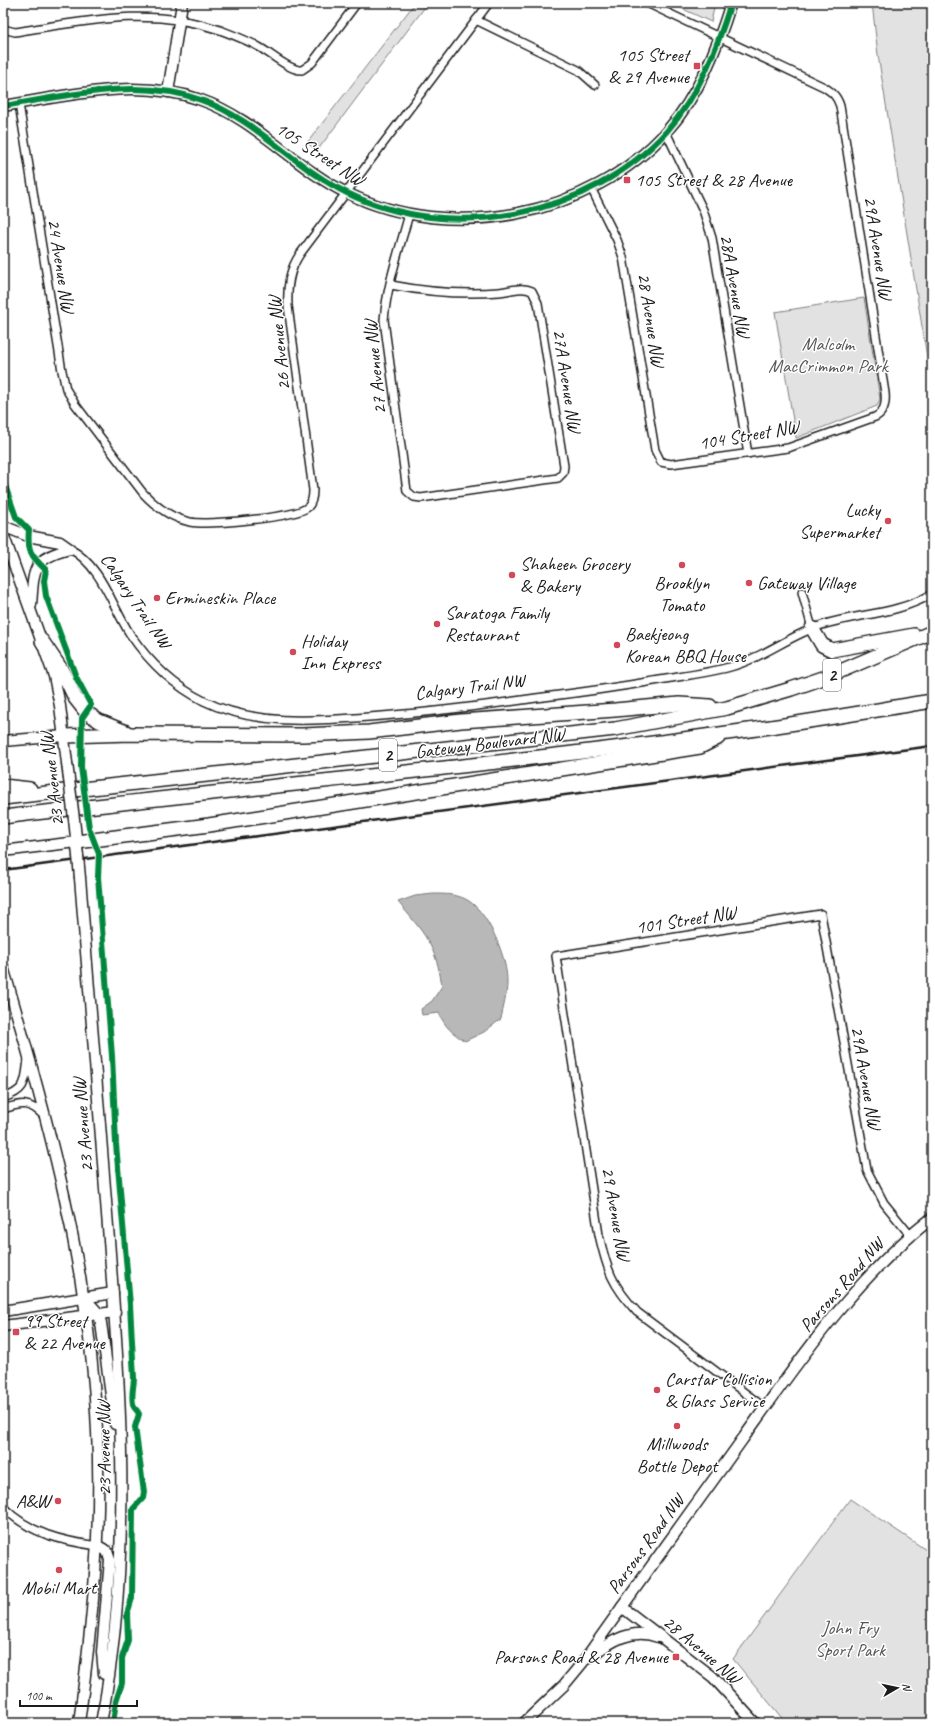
<svg xmlns="http://www.w3.org/2000/svg" width="935" height="1726" viewBox="0 0 935 1726" font-family="Caveat,sans-serif">
<style>
.green{fill:#e2e2e2;stroke:#7f7f7f}
.water{fill:#b8b8b8;stroke:#7a7a7a}
.lines{fill:none;stroke-linecap:round;stroke-linejoin:round}
.street-casing{stroke:#1c1c1c;stroke-width:10}
.secondary-casing{stroke:#1c1c1c;stroke-width:13}
.highway-casing{stroke:#1c1c1c;stroke-width:16}
.street{stroke:#fff;stroke-width:7}
.secondary{stroke:#fff;stroke-width:10}
.highway{stroke:#fff;stroke-width:13}
.rail{stroke:#1c1c1c;stroke-width:2.5}
.secondary-bridge-casing{stroke:#1c1c1c;stroke-width:13;stroke-linecap:butt}
.secondary-bridge{stroke:#fff;stroke-width:10}
.cycleway-casing{stroke:#fff;stroke-width:8}
.cycleway{stroke:#00873e;stroke-width:6}
.poi-dot{fill:#d1495b;stroke:#fff;stroke-width:1.5}
.labels{text-anchor:middle;dominant-baseline:central;stroke-width:3;stroke-linejoin:round;paint-order:stroke}
.shield{fill:#fff;stroke:#606060;stroke-width:1}
.shield-label{font-size:18px;font-weight:bold;fill:#1c1c1c}
.poi-label{font-size:19px;fill:#1c1c1c;stroke:#fff;text-anchor:start}
.street-label{font-size:19px;fill:#1c1c1c;stroke:#fff}
.park-label{font-size:19px;fill:#575757;stroke:#fff}
</style>
<rect width="100%" height="100%" fill="#fff"/>
<filter id="ink" filterUnits="userSpaceOnUse"><feTurbulence type="fractalNoise" baseFrequency=".025" numOctaves="2"/><feDisplacementMap in="SourceGraphic" scale="8" xChannelSelector="R" yChannelSelector="G"/><feConvolveMatrix kernelMatrix="1 2 1 2 8 2 1 2 1" color-interpolation-filters="sRGB"/></filter>
<g filter="url(#ink)">
<!-- green -->
<g class="green">
<path d="M415,3H428L317,151L307,143Z"/>
<path d="M670,3H715L711,22Z"/>
<path d="M872,3H932V388L878,55Z"/>
<path d="M864,298L880,399L877,406L796,438L775,312Z"/>
<path d="M850,1499L932,1554V1723H786L733,1659Z"/>
</g>
<!-- water -->
<path class="water" d="M433,894C446,894 458,894 469,901C489,914 508,959 507,983C507,995 503,1008 501,1019L484,1032L465,1041C452,1033 445,1027 439,1013L422,1015L421,1009L432,1001L442,986C436,945 424,933 398,902L415,896Z"/>
<g class="lines">
<defs>
<g id="street">
<path d="M476,20L578,70L595,85"/>
<path d="M3,29L15,32C86,21 150,6 220,30C233,35 247,40 259,47C270,53 290,71 302,70L312,63L357,3"/>
<path d="M19,104L62,371L66,389L75,404L143,493C156,507 171,518 190,522C208,525 295,518 308,507C312,503 313,496 313,490L288,306C287,287 289,270 300,254L489,3"/>
<path d="M666,132L703,210L712,238L748,454"/>
<path d="M591,188L617,240L623,257L655,450L661,462L671,464L788,448L875,417C885,412 886,403 885,393L840,106C837,96 832,92 824,87L647,3"/>
<path d="M391,285C427,292 462,295 499,292C510,291 522,286 532,291L538,303L564,466L563,473L558,478L421,498L414,497L407,491L384,320C387,284 400,248 409,214"/>
<path d="M70,549C101,565 112,606 130,634C149,662 174,686 204,701C255,726 314,721 369,717C425,713 481,706 536,698C577,693 619,687 660,680C683,676 707,673 730,667C763,658 790,635 822,625C860,613 896,615 932,594"/>
<path d="M802,592L812,628"/>
<path d="M3,1098C27,1090 25,1082 28,1059"/>
<path d="M3,1109C22,1103 29,1101 44,1116"/>
<path d="M765,1408L637,1312C612,1285 607,1270 599,1235L556,956L821,914L867,1170L884,1203L910,1235"/>
<path d="M3,1507C30,1534 62,1541 98,1546"/>
</g>
<g id="secondary">
<path d="M168,92L182,3"/>
<path d="M3,106C67,96 137,77 201,100C256,119 295,168 347,193C451,244 590,217 667,131C699,95 717,48 731,3"/>
<path d="M3,526L28,536L60,542L70,549"/>
<path d="M3,534L54,676L60,706L67,763"/>
<path d="M31,605C34,569 31,559 70,549"/>
<path d="M3,741L64,736"/>
<path d="M74,819L78,856"/>
<path d="M3,851L77,842"/>
<path d="M80,878C90,990 98,1102 107,1214C120,1383 134,1555 101,1723"/>
<path d="M3,967C48,1118 90,1272 97,1431C102,1530 92,1625 79,1723"/>
<path d="M84,1297L99,1314L101,1323L115,1424"/>
<path d="M3,1311L113,1293"/>
<path d="M3,1326L115,1312"/>
<path d="M98,1546L107,1551L110,1560L102,1652L104,1674"/>
<path d="M622,1607L713,1677L755,1723"/>
<path d="M591,1656C611,1641 633,1627 658,1637"/>
<path d="M524,1723L564,1685L583,1662C635,1588 689,1514 742,1440C798,1362 855,1278 932,1218"/>
</g>
<g id="highway">
<path d="M812,628L822,645L832,650L914,635"/>
<path d="M42,641L61,669L75,698L86,712L99,721L126,732"/>
<path d="M64,736L131,734L303,735L369,732L461,721L615,710L679,704L710,706"/>
<path d="M3,786L30,789"/>
<path d="M3,798L615,729L727,708L791,689L829,676L932,632"/>
<path d="M3,817C244,787 487,767 727,733C796,724 864,712 932,701"/>
<path d="M77,842L209,825L700,747L718,738"/>
</g>
</defs>
<!-- street casing -->
<use href="#street" class="street-casing"/>
<!-- secondary casing -->
<use href="#secondary" class="secondary-casing"/>
<!-- highway casing -->
<use href="#highway" class="highway-casing"/>
<!-- street -->
<use href="#street" class="street"/>
<!-- secondary -->
<use href="#secondary" class="secondary"/>
<!-- highway -->
<use href="#highway" class="highway"/>
<!-- rail -->
<path class="rail" d="M3,870L932,746"/>
<defs>
<g id="secondary-bridge">
<path d="M67,763L74,819"/>
<path d="M78,856L80,878"/>
</g>
</defs>
<!-- secondary-bridge casing -->
<use href="#secondary-bridge" class="secondary-bridge-casing"/>
<!-- secondary-bridge -->
<use href="#secondary-bridge" class="secondary-bridge"/>
<defs>
<g id="cycleway">
<path d="M3,106C67,96 137,77 201,100C256,119 295,168 347,193C451,244 590,217 667,131C699,95 717,48 731,3"/>
<path d="M3,480L16,517L29,530C27,551 31,556 46,570L44,581L46,596L76,677L91,705L82,718L81,767L89,828L99,854L98,877L112,1056L116,1144L130,1305L134,1378C134,1386 130,1398 134,1407C135,1409 138,1411 139,1414L135,1427L144,1492L143,1498L133,1509L132,1598L127,1614L128,1640L122,1658V1683L116,1701L113,1723"/>
</g>
</defs>
<!-- cycleway casing -->
<use href="#cycleway" class="cycleway-casing"/>
<!-- cycleway -->
<use href="#cycleway" class="cycleway"/>
</g>
</g>
<!-- markers -->
<g class="poi-dot">
<rect x="693" y="62" width="8" height="8" rx="2"/>
<rect x="623" y="176" width="8" height="8" rx="2"/>
<circle cx="888" cy="521" r="4"/>
<circle cx="682" cy="565" r="4"/>
<circle cx="512" cy="575" r="4"/>
<circle cx="749" cy="583" r="4"/>
<circle cx="157" cy="598" r="4"/>
<circle cx="437" cy="624" r="4"/>
<circle cx="617" cy="645" r="4"/>
<circle cx="293" cy="652" r="4"/>
<rect x="12" y="1328" width="8" height="8" rx="2"/>
<circle cx="657" cy="1390" r="4"/>
<circle cx="677" cy="1426" r="4"/>
<circle cx="58" cy="1501" r="4"/>
<circle cx="59" cy="1570" r="4"/>
<rect x="672" y="1653" width="8" height="8" rx="2"/>
</g>
<g class="labels">
<!-- shield labels -->
<g class="shield">
<rect x="823" y="659" width="18" height="32" rx="3"/>
<rect x="379" y="739" width="18" height="32" rx="3"/>
</g>
<g class="shield-label">
<text x="832" y="675">2</text>
<text x="388" y="755">2</text>
</g>
<!-- poi labels -->
<g class="poi-label">
<text x="689" y="55" text-anchor="end">105 Street<tspan x="689" dy="22">&amp; 29 Avenue</tspan></text>
<text x="635" y="180">105 Street &amp; 28 Avenue</text>
<text x="880" y="510" text-anchor="end">Lucky<tspan x="880" dy="22">Supermarket</tspan></text>
<text x="520" y="564">Shaheen Grocery<tspan x="520" dy="22">&amp; Bakery</tspan></text>
<text x="682" y="583" text-anchor="middle">Brooklyn<tspan x="682" dy="22">Tomato</tspan></text>
<text x="757" y="583">Gateway Village</text>
<text x="165" y="598">Ermineskin Place</text>
<text x="445" y="613">Saratoga Family<tspan x="445" dy="22">Restaurant</tspan></text>
<text x="625" y="634">Baekjeong<tspan x="625" dy="22">Korean BBQ House</tspan></text>
<text x="301" y="641">Holiday<tspan x="301" dy="22">Inn Express</tspan></text>
<text x="24" y="1321">99 Street<tspan x="24" dy="22">&amp; 22 Avenue</tspan></text>
<text x="665" y="1379">Carstar Collision<tspan x="665" dy="22">&amp; Glass Service</tspan></text>
<text x="677" y="1444" text-anchor="middle">Millwoods<tspan x="677" dy="22">Bottle Depot</tspan></text>
<text x="50" y="1501" text-anchor="end">A&amp;W</text>
<text x="59" y="1588" text-anchor="middle">Mobil Mart</text>
<text x="668" y="1657" text-anchor="end">Parsons Road &amp; 28 Avenue</text>
</g>
<!-- street labels -->
<g class="street-label">
<text transform="translate(320 154) rotate(33)">105 Street NW</text>
<text transform="translate(878 248) rotate(81)">29A Avenue NW</text>
<text transform="translate(61 266) rotate(81)">24 Avenue NW</text>
<text transform="translate(735 286) rotate(80)">28A Avenue NW</text>
<text transform="translate(651 320) rotate(81)">28 Avenue NW</text>
<text transform="translate(279 343) rotate(-96)">26 Avenue NW</text>
<text transform="translate(375 367) rotate(-96)">27 Avenue NW</text>
<text transform="translate(567 381) rotate(81)">27A Avenue NW</text>
<text transform="translate(749 435) rotate(-10)">104 Street NW</text>
<text transform="translate(136 601) rotate(56)">Calgary Trail NW</text>
<text transform="translate(470 687) rotate(-7)">Calgary Trail NW</text>
<text transform="translate(490 743) rotate(-7)">Gateway Boulevard NW</text>
<text transform="translate(52 779) rotate(-97)">23 Avenue NW</text>
<text transform="translate(686 920) rotate(-9)">101 Street NW</text>
<text transform="translate(866 1078) rotate(80)">29A Avenue NW</text>
<text transform="translate(83 1125) rotate(-95)">23 Avenue NW</text>
<text transform="translate(616 1214) rotate(80)">29 Avenue NW</text>
<text transform="translate(842 1285) rotate(-49)">Parsons Road NW</text>
<text transform="translate(104 1448) rotate(-91)">23 Avenue NW</text>
<text transform="translate(646 1544) rotate(-54)">Parsons Road NW</text>
<text transform="translate(702 1650) rotate(40)">28 Avenue NW</text>
</g>
<!-- park labels -->
<g class="park-label">
<text x="828" y="344">Malcolm<tspan x="828" dy="22">MacCrimmon Park</tspan></text>
<text x="850" y="1628">John Fry<tspan x="850" dy="22">Sport Park</tspan></text>
</g>
</g>
<!-- margin -->
<rect width="935" height="1726" fill="none" stroke="#fff" stroke-width="16"/>
<rect x="8" y="8" width="919" height="1710" fill="none" stroke="#1c1c1c" stroke-width="1.5" filter="url(#ink)"/>
<!-- north arrow -->
<g transform="translate(897 1688) rotate(81)" stroke="#ffffff" stroke-width="3" paint-order="stroke">
<path d="M0-3L7 15L0 10L-7 15Z" fill="#1c1c1c"/>
<text y="-6" font-size="11" font-weight="bold" text-anchor="middle" fill="#1c1c1c">N</text>
</g>
<!-- scale -->
<path d="M20 1700v6h117v-6" fill="none" stroke="#1c1c1c" stroke-width="2"/>
<text x="26" y="1700" font-size="12" fill="#1c1c1c" stroke="#ffffff" stroke-width="3" paint-order="stroke">100 m</text>
</svg>
